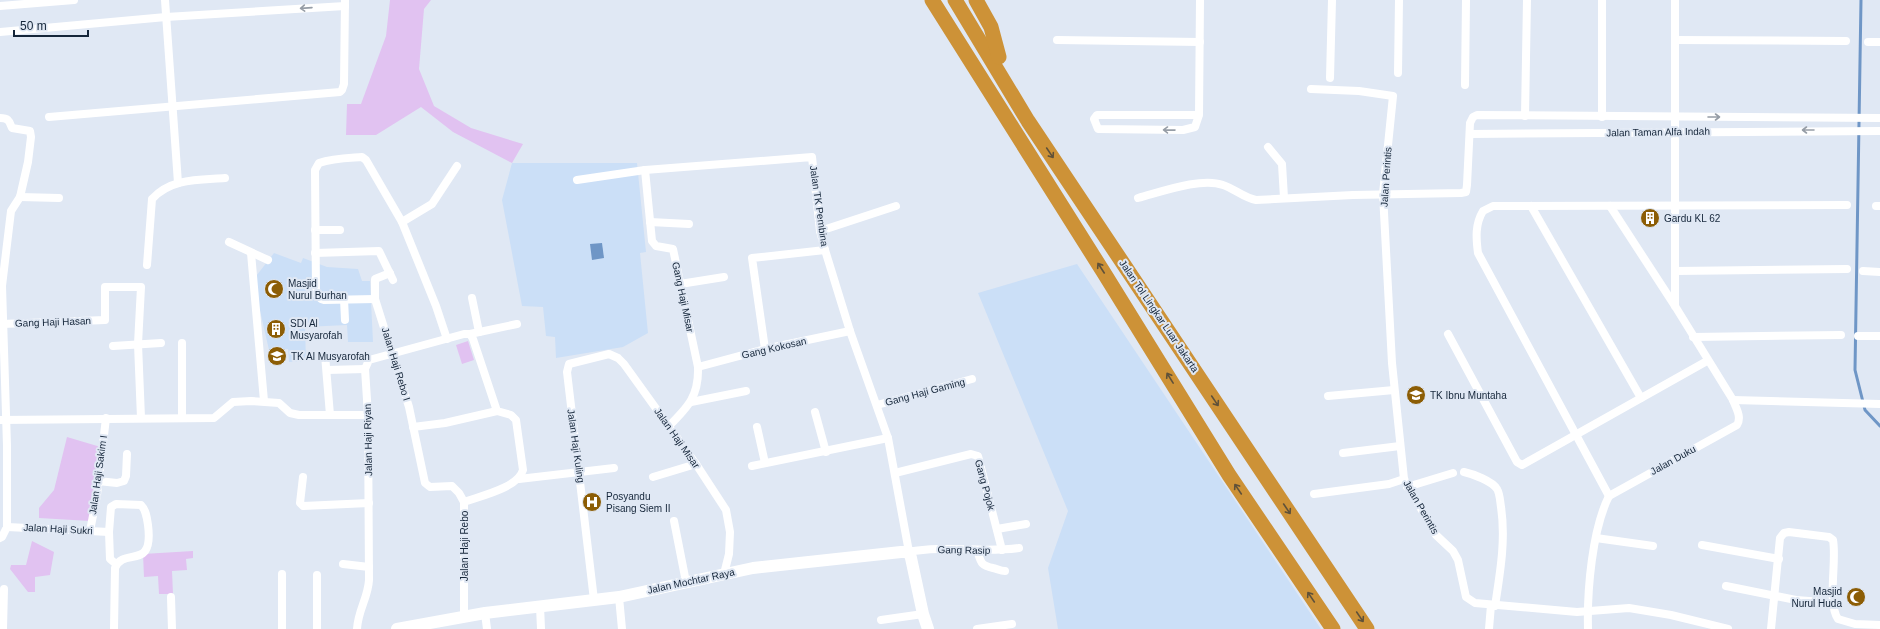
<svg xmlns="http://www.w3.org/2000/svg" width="1880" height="629" viewBox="0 0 1880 629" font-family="Helvetica,sans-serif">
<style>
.built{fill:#cbdff7}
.green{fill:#e1c2f1}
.water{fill:#6f96c6}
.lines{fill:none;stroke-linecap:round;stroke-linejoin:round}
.stream{stroke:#6f96c6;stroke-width:3}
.street{stroke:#fff;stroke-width:8}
.secondary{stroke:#fff;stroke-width:12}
.highway{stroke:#cd9237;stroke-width:15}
.oneway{stroke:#969da6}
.oneway2{stroke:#5f5139}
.labels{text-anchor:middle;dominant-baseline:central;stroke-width:4;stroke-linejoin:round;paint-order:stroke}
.street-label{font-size:10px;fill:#15263a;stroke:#e0e8f4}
.poi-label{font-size:10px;fill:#15263a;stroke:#e0e8f4;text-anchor:start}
</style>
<rect width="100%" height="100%" fill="#e0e8f4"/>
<!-- built -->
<g class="built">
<path d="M512,163H637L646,252L640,253L648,333L623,347L556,358L555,337L546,336L543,307L522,306L502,200Z"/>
<path d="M274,253L301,263L303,258L327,267L358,269L362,281H370L373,342H348L347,325L305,327L306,361L289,362L288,349L269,350L253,280Z"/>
<path d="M1077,264L1321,629H1058L1048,568L1068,511L978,293Z"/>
</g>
<!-- green -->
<g class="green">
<path d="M390,0H431L424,9L419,69L434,106L471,128L523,144L512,163L453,132L421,107L376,135H346L347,104H361L386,36Z"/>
<path d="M468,341L474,360L462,364L456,345Z"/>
<path d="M67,437L104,448L90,521L39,518V508L54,490Z"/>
<path d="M32,541L54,552L50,575L35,577V592H28L10,569L11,565H26Z"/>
<path d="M193,551V558L186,559L187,570L172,571L173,594H159L158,576L144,577L143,554Z"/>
</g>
<!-- water -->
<path class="water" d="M602,243L604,258L592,260L590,244Z"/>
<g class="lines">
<!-- stream -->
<path class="stream" d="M1861,0L1855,370L1865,410L1880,426"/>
<!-- street -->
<g class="street">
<path d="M165,0L178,183"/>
<path d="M0,6L74,0"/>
<path d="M0,32L166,17L345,6"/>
<path d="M1057,40L1200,42"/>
<path d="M1675,40L1846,41"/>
<path d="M1868,42H1880"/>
<path d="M1398,73L1399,0"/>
<path d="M1330,78L1332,0"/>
<path d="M1465,85L1466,0"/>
<path d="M1311,89L1359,91L1393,96L1383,194L1392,363L1404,479L1436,535L1453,551L1458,560L1466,597L1475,603L1577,612L1629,608L1671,615L1728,629"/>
<path d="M1199,115H1097L1094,119L1098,129L1183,130L1195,127L1199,115L1200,0"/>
<path d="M1525,116L1527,0"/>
<path d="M49,117L340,92L342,90L344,84L345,0"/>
<path d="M1602,117V0"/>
<path d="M0,118C9,118 9,121 12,128L30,131L31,137L28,162L20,197L11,211L2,286L7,446V527L2,537L0,538"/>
<path d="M1470,134L1880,131"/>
<path d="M1268,147L1282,164L1284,198"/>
<path d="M645,170L652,241L656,246L673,249L698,367C699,396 688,407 669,426"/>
<path d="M577,180L645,170L812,157L820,231L825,250L850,331L888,438L909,552C945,545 983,553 1019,548"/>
<path d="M20,197L59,198"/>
<path d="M1138,198C1161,192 1201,177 1223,185C1235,189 1244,198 1256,200L1353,195L1461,193L1466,192L1467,185L1470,123L1473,117L1477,115L1880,118"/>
<path d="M1531,206L1641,398"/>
<path d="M1876,206H1880"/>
<path d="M402,222L432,204L457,166"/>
<path d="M650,222L689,224"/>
<path d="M315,230H340"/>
<path d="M820,231L896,206"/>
<path d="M229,242L268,260"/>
<path d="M251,253L264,401"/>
<path d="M315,253L379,251L393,280"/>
<path d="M147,265L152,199C171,178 199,180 225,178"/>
<path d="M1676,271L1847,269"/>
<path d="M1863,271L1880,272"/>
<path d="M390,273L375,279V299L409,407L425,483L430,487L452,486L459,493L464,502V616"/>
<path d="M680,284L724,277"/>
<path d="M472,298L479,332"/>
<path d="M344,299L345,320"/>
<path d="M375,299L324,300L321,299L316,294L315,170L319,163C333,158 348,158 362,157L366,160L402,222L436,306L447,339"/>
<path d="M1675,306V0"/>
<path d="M2,324L105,320V287H141L138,344L141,418"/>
<path d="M470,334L517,324"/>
<path d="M1448,334L1517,462L1522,465L1707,361"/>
<path d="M1858,336H1880"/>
<path d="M1693,337L1841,335"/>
<path d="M182,343V417"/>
<path d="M113,346L161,343"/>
<path d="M765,349L752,258L825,250"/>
<path d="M325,355L330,415"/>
<path d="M698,367L765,349L850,331"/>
<path d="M327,370L365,369"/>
<path d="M1328,396L1394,390"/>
<path d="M1733,400L1880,404"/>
<path d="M691,402L746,391"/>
<path d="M877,405L972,379"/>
<path d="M815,412L826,452"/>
<path d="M0,420L214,418L233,402L251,401L279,403L290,413L299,415H368"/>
<path d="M413,427L445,423L497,411"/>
<path d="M757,427L765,463"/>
<path d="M1343,453L1400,446"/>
<path d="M752,466L888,438"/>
<path d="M1464,472C1473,474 1492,481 1497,489C1500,494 1500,501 1501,507C1506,540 1500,573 1495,606"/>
<path d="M895,473L971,454L978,456L1002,550"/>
<path d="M303,477L300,503L303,506L369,503"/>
<path d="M653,477L696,464"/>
<path d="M519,479L614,468"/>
<path d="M98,481L117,483L124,481L126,476L127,454"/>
<path d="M1407,487L1453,473"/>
<path d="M1314,494L1389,484L1404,479"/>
<path d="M1609,496L1478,253C1476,238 1475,224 1483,211L1493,206L1847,205"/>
<path d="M1609,496L1737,425C1742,417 1736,408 1733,400L1675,306L1610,206"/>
<path d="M674,521L686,582"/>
<path d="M7,527L109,532"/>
<path d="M997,529L1026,524"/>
<path d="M90,531L97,495L106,418"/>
<path d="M1596,538L1653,546"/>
<path d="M1702,545L1779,559"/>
<path d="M977,550C981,562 980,565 993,568C998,569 1000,571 1005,571"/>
<path d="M343,564L369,567"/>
<path d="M317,575V629"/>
<path d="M1726,586L1796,600L1822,602"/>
<path d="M171,597L172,629"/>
<path d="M619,597L622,629"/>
<path d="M594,600L567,372L569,364L609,354L618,358L624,364L696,464L726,510L730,532L729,554L724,574"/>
<path d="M540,606L541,629"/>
<path d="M485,613L487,629"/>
<path d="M881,620L923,614"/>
<path d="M3,629L4,589"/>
<path d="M114,629L115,568C124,546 154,572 148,525C147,518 146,510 141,505L116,504L111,507L109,532L110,559L116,564"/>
<path d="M282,629V574"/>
<path d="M357,629C358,610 368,598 369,580L368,415L365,369L369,360L464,334H470L473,339L497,411L511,415L516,420L523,470C518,488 480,496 464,502"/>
<path d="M977,629L1012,624"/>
<path d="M1489,629L1491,605"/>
<path d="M1588,629C1587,591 1592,530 1609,496"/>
<path d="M1771,629L1780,538L1784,533L1789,532L1829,537L1833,540C1837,561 1827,603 1838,619L1855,624L1880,625"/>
</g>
<!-- secondary -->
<path class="secondary" d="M397,629L485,613L619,597L753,568L901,552H909L911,558L923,614L928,629"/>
<!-- highway -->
<g class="highway">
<path d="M932,0L1104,273L1229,475L1333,629"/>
<path d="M955,0L1028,121L1367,629"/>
<path d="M976,0L991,27L999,57"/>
</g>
</g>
<!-- one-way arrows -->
<defs><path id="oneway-shaft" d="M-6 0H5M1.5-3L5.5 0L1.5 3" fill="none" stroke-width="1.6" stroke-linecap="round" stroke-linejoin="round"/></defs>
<g class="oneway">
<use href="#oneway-shaft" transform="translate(306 8) rotate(176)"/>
<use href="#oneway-shaft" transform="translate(1714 117)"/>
<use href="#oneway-shaft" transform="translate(1169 130) rotate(-179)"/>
<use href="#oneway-shaft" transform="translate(1808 130) rotate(180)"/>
</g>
<g class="oneway2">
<use href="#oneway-shaft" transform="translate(1050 153) rotate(56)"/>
<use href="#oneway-shaft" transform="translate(1101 268) rotate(-123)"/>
<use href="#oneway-shaft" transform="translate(1170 378) rotate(-122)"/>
<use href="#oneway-shaft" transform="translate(1215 401) rotate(56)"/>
<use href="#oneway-shaft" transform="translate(1238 489) rotate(-124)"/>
<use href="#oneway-shaft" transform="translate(1287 509) rotate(56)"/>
<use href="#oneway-shaft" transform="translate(1311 597) rotate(-124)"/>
<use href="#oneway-shaft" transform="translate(1360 617) rotate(56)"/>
</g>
<!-- icons -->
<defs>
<symbol id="building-disc" viewBox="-11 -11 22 22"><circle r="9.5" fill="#8c5d05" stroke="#e0e8f4"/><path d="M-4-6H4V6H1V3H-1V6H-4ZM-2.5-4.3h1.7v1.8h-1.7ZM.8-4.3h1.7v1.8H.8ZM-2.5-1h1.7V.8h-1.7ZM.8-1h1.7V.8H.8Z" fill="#fff"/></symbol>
<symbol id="mosque-disc" viewBox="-11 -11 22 22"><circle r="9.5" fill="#8c5d05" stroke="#e0e8f4"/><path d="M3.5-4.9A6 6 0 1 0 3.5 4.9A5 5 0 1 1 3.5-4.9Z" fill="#fff"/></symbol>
<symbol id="school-disc" viewBox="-11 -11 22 22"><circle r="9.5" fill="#8c5d05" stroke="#e0e8f4"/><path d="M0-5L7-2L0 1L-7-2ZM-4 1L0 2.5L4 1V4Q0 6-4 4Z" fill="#fff"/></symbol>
<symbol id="hospital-disc" viewBox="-11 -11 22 22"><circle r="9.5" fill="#8c5d05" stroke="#e0e8f4"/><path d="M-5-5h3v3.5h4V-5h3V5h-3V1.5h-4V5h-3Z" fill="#fff"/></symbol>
</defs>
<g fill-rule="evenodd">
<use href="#building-disc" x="1639" y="207" width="22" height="22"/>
<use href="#mosque-disc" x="263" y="278" width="22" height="22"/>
<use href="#building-disc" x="265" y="318" width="22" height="22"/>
<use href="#school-disc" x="266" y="345" width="22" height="22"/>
<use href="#school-disc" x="1405" y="384" width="22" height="22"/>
<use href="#hospital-disc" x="581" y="491" width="22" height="22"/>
<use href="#mosque-disc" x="1845" y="586" width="22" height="22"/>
</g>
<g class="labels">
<!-- street labels -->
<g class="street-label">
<text transform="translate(1658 132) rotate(-1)">Jalan Taman Alfa Indah</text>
<text transform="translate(1386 177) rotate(-86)">Jalan Perintis</text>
<text transform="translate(819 206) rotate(82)">Jalan TK Pembina</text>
<text transform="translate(683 297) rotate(78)">Gang Haji Misar</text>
<text transform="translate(1159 316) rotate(56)">Jalan Tol Lingkar Luar Jakarta</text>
<text transform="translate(53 322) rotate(-2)">Gang Haji Hasan</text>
<text transform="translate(774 348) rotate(-13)">Gang Kokosan</text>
<text transform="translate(396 364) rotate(73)">Jalan Haji Rebo I</text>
<text transform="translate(925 392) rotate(-15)">Gang Haji Gaming</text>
<text transform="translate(677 438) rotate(55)">Jalan Haji Misar</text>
<text transform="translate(368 440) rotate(-91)">Jalan Haji Riyan</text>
<text transform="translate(576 446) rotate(82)">Jalan Haji Kuling</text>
<text transform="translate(1673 460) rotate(-29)">Jalan Duku</text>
<text transform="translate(98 475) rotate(-82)">Jalan Haji Sakim I</text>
<text transform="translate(985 485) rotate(75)">Gang Pojok</text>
<text transform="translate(1421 507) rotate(60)">Jalan Perintis</text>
<text transform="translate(58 529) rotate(3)">Jalan Haji Sukri</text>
<text transform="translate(464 546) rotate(-90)">Jalan Haji Rebo</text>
<text transform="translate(964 550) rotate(1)">Gang Rasip</text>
<text transform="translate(691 581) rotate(-12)">Jalan Mochtar Raya</text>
</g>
<!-- poi labels -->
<g class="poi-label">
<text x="1664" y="218">Gardu KL 62</text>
<text x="288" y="283">Masjid<tspan x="288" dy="12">Nurul Burhan</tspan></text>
<text x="290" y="323">SDI Al<tspan x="290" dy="12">Musyarofah</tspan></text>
<text x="291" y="356">TK Al Musyarofah</text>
<text x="1430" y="395">TK Ibnu Muntaha</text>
<text x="606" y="496">Posyandu<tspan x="606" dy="12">Pisang Siem II</tspan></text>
<text x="1842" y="591" text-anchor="end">Masjid<tspan x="1842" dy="12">Nurul Huda</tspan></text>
</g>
</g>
<!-- scale -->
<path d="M14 30v6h74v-6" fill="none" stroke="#15263a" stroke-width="2"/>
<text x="20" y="30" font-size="12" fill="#15263a" stroke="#e0e8f4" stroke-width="3" paint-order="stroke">50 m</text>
</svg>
